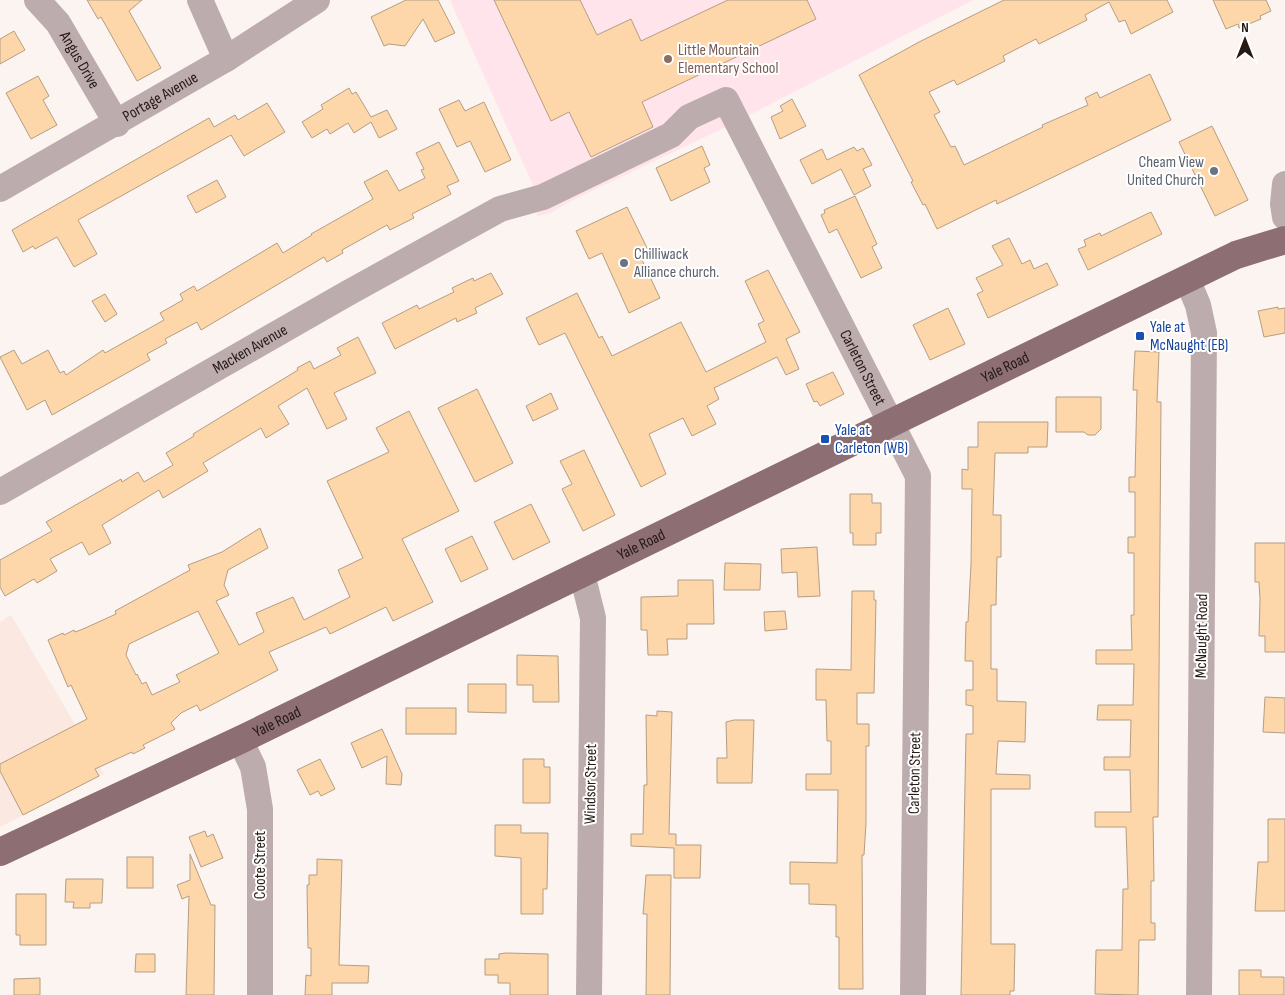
<svg xmlns="http://www.w3.org/2000/svg" width="1285" height="995" viewBox="0 0 1285 995" font-family="'Sofia Sans Condensed',sans-serif">
<style>
.built{fill:#fae8e1}
.education{fill:#ffe4eb}
.building{fill:#fdd6a9;stroke:#b59e83;fill-rule:evenodd}
.lines{fill:none;stroke-linecap:round;stroke-linejoin:round}
.minor{stroke:#bdacae;stroke-width:26}
.major{stroke:#8c6e73;stroke-width:28}
.education-dot{fill:#8d6e63;stroke:#fff;stroke-width:2}
.worship-dot{fill:#6b7280;stroke:#fff;stroke-width:2}
.transit-dot{fill:#1a4fb4;stroke:#fff;stroke-width:2}
.labels{text-anchor:middle;dominant-baseline:central;stroke-width:4;stroke-linejoin:round;paint-order:stroke}
.education-label{font-size:16px;fill:#785e54;stroke:#fff;text-anchor:start}
.street-label{font-size:16px;fill:#251913;stroke:#fff}
.worship-label{font-size:16px;fill:#5b616d;stroke:#fff;text-anchor:end}
.transit-label{font-size:16px;fill:#164399;stroke:#fff;text-anchor:start}
</style>
<rect width="100%" height="100%" fill="#fcf4f1"/>
<!-- built -->
<path class="built" d="M11,615L104,774L0,827V622Z"/>
<!-- education -->
<path class="education" d="M450,0H973L732,124L571,201L551,213L537,216L536,192Z"/>
<!-- building -->
<g class="building">
<path d="M87,0H142L129,11L161,68L137,81L101,17L98,19Z"/>
<path d="M406,0H438L455,33L435,42L423,19L405,46L389,44L384,46L371,17Z"/>
<path d="M494,0H580L597,35L631,19L641,41L728,0H807L816,19L642,102L653,127L591,157L569,112L551,121Z"/>
<path d="M1004,0H1167L1173,12L1131,34L1125,20L1119,22L1109,2L1085,15L1087,20L1039,44L1036,39L1003,56L1005,61L957,85L954,80L929,92L940,112L934,115L951,147L955,146L964,165L1043,127L1042,125L1088,105L1085,98L1097,92L1100,98L1150,74L1171,120L1012,197L997,204L996,200L937,229L925,204L923,205L911,182L913,181L859,75L919,42Z"/>
<path d="M1213,0H1266L1271,11L1260,16L1261,19L1239,28L1238,24L1226,29Z"/>
<path d="M14,31L25,50L0,64V39Z"/>
<path d="M38,76L49,96L43,100L57,125L31,139L6,93Z"/>
<path d="M349,88L352,94L356,92L371,117L387,110L397,129L379,138L371,122L354,133L348,123L330,134L327,129L312,138L302,122L323,109L321,105Z"/>
<path d="M792,99L806,126L780,139L771,117L783,111L780,106Z"/>
<path d="M459,100L465,111L484,102L511,160L485,172L470,141L457,147L439,109Z"/>
<path d="M267,103L285,132L244,156L231,135L78,220L97,254L74,267L57,237L35,249L33,246L23,252L12,230L209,118L214,127L235,115L238,120Z"/>
<path d="M1212,126L1248,200L1215,216L1179,142Z"/>
<path d="M439,142L459,181L447,186L451,194L412,214L414,218L390,230L387,225L342,250L343,253L327,262L324,257L201,330L197,322L165,339L167,343L147,354L150,360L52,415L45,400L27,410L0,357L14,350L22,364L48,350L60,373L64,371L66,375L103,350L105,353L164,320L160,313L183,300L180,294L194,286L197,291L277,243L283,253L312,235L311,234L373,199L364,182L387,170L399,191L425,178L421,170L424,169L416,153Z"/>
<path d="M702,146L710,165L704,168L710,182L671,201L656,168Z"/>
<path d="M854,147L857,151L863,148L872,165L863,169L871,186L854,195L841,169L812,184L800,160L822,149L827,160Z"/>
<path d="M217,180L226,197L196,213L187,196Z"/>
<path d="M855,196L877,244L872,247L882,268L861,278L837,229L829,233L821,215L825,213L824,210Z"/>
<path d="M627,207L650,254L641,258L660,298L629,313L602,253L589,259L576,231Z"/>
<path d="M1151,212L1162,234L1088,270L1078,249L1086,246L1084,240L1100,233L1101,236Z"/>
<path d="M1009,238L1022,264L1030,260L1034,269L1047,263L1058,285L988,318L977,294L983,291L976,278L1003,265L992,246Z"/>
<path d="M768,270L800,332L786,339L799,369L786,375L777,357L714,388L719,399L707,406L716,424L692,436L683,418L649,434L666,474L641,487L565,333L539,345L526,318L577,293L599,338L602,336L612,356L681,322L706,372L766,342L758,324L764,321L745,281Z"/>
<path d="M491,273L503,294L475,308L477,313L457,322L456,318L395,349L382,323L417,305L419,309L454,292L452,288L473,278L474,281Z"/>
<path d="M105,294L117,314L105,322L92,301Z"/>
<path d="M1278,307V309L1285,308V333L1264,337L1258,311Z"/>
<path d="M948,308L965,344L930,360L913,325Z"/>
<path d="M358,337L376,373L334,393L347,419L327,429L307,388L278,406L289,424L266,438L261,428L203,463L208,471L163,498L159,490L102,525L111,543L89,555L82,542L50,559L57,571L37,583L34,579L5,596L0,587V560L52,531L46,522L121,479L122,482L138,472L144,482L173,465L166,453L194,436L193,434L298,370L297,368L310,361L314,369L341,355L337,348Z"/>
<path d="M1135,351L1159,352L1157,402H1161L1158,817H1153L1154,881H1151V923H1155V940H1139L1138,995L1095,994L1096,950H1122L1123,889H1128L1126,827H1095V812H1131L1130,770H1104V757H1130L1131,720H1097L1098,705H1133L1134,664H1096V650H1132L1131,615H1134V553H1128V537H1135V492H1129V477H1135L1137,390H1133Z"/>
<path d="M833,372L844,394L820,406L817,401L814,402L806,384Z"/>
<path d="M477,389L513,463L475,482L438,408Z"/>
<path d="M551,393L558,409L533,421L526,406Z"/>
<path d="M1056,397H1101V429L1095,435H1088L1084,432H1056Z"/>
<path d="M409,411L459,511L402,539L433,602L393,621L386,607L330,634L326,627L269,652L278,670L200,711L197,705L181,713L171,723L175,729L143,745L145,748L133,754L132,752L95,769L99,776L23,815L0,771V764L87,719L71,685L68,687L48,640L63,633L64,635L74,630L75,632L83,629L116,614L115,611L190,570L188,565L222,552L260,528L268,548L228,570L224,585L229,595L216,601L239,645L264,632L256,613L293,597L304,620L350,597L338,570L363,558L327,481L389,452L376,428ZM198,611L219,653L176,675L180,682L152,695L146,682L142,684L137,674L136,675L126,655L129,644Z"/>
<path d="M978,422H1048L1047,447H1028V453H995L993,515H1001V557H997L996,605H991V669H997V701L1026,702L1025,742L998,741L996,774L1030,775V789H991V944H1015L1014,991H1010V995H961L966,734H973V706L966,705V690H973V661H965L966,622H968L971,564L972,489H962V469L968,470V447H978Z"/>
<path d="M584,450L615,515L583,531L562,489L572,484L560,461Z"/>
<path d="M850,494H872V503H881V533H876V545H853V533H850Z"/>
<path d="M531,504L550,542L513,560L494,522Z"/>
<path d="M472,536L488,569L461,582L445,549Z"/>
<path d="M1255,543H1285V652H1265V636H1259L1260,599L1259,582H1255Z"/>
<path d="M817,547L820,596L798,597L797,572L782,573L781,549Z"/>
<path d="M725,563L761,564L760,590H724Z"/>
<path d="M678,580H713L714,624H687V639H667L668,655H648L647,630H641V597L678,596Z"/>
<path d="M852,591H874V600H876L874,693H857V724H869V746H866V823L864,855H862L863,989H839V937H836V905L809,904V884H790V862L837,863L838,790H806V774H831V741H827L826,700H816V669L851,670Z"/>
<path d="M785,611L787,629L765,631L764,612Z"/>
<path d="M517,655L558,656L559,702H533V685H517Z"/>
<path d="M468,684H506V713L468,712Z"/>
<path d="M1265,697L1285,698V733L1263,732Z"/>
<rect x="406" y="708" width="50" height="26"/>
<path d="M657,711L672,712L669,834H676V845H701L700,878H674V848L631,846V834H643L644,785H647L646,715L657,716Z"/>
<path d="M734,720H754L752,783H717V758H727L726,722Z"/>
<path d="M382,729L402,774L401,785L386,784L387,756L362,768L351,743Z"/>
<path d="M320,759L335,789L321,796L318,791L310,795L297,770Z"/>
<path d="M523,759H544V767H550V803H523Z"/>
<path d="M1268,819H1285V911H1255L1258,862H1268Z"/>
<path d="M495,825H521V833H548L547,889H543V914H521V858L495,856Z"/>
<path d="M205,831L207,837L213,834L223,858L201,867L189,837Z"/>
<path d="M190,854L211,905H215L214,995H186L189,896L182,899L177,885L190,880Z"/>
<rect x="127" y="857" width="26" height="31"/>
<path d="M317,859L342,860L339,965L369,966L368,983H332V995H305L306,975L311,976V948H308L307,885H309V875H317Z"/>
<path d="M646,875H671L670,995H646L647,914H643Z"/>
<path d="M66,879H103L102,903H90V908H73L74,902H65Z"/>
<path d="M16,894H46V945H20V935H16Z"/>
<path d="M505,953L548,954V995H510V983H498V975H485V959H499V954Z"/>
<path d="M136,954H155V972H135Z"/>
<path d="M1239,970H1261V977H1284V995H1239Z"/>
<path d="M40,978V995H14V979Z"/>
</g>
<g class="lines">
<!-- minor -->
<g class="minor">
<path id="s1" d="M37,0L58,23L117,124"/>
<path d="M200,0L226,59"/>
<path d="M1285,184L1283,204L1285,217"/>
<path id="s2" d="M0,189L226,59L317,0"/>
<path d="M1187,279L1198,305L1204,333L1199,995"/>
<path id="s3" d="M0,492L348,293L500,209L543,197L671,135L689,117L726,100L918,476L913,995"/>
<path d="M582,574L593,618L589,995"/>
<path d="M240,740L253,767L260,809V995"/>
</g>
<!-- major -->
<path class="major" id="s4" d="M0,852L240,740L1236,255L1285,240"/>
</g>
<!-- markers -->
<circle class="education-dot" cx="668" cy="59" r="5"/>
<g class="worship-dot">
<circle cx="1214" cy="171" r="5"/>
<circle cx="624" cy="263" r="5"/>
</g>
<g class="transit-dot">
<rect x="1135" y="331" width="10" height="10" rx="2.5"/>
<rect x="820" y="434" width="10" height="10" rx="2.5"/>
</g>
<g class="labels">
<!-- education labels -->
<g class="education-label">
<text x="678" y="50">Little Mountain<tspan x="678" dy="18">Elementary School</tspan></text>
</g>
<!-- street labels -->
<g class="street-label">
<text stroke="none"><textPath href="#s1" startOffset="74">Angus Drive</textPath></text>
<text stroke="none"><textPath href="#s2" startOffset="185">Portage Avenue</textPath></text>
<text stroke="none"><textPath href="#s3" startOffset="288">Macken Avenue</textPath></text>
<text stroke="none"><textPath href="#s3" startOffset="1128">Carleton Street</textPath></text>
<text stroke="none"><textPath href="#s4" startOffset="1116">Yale Road</textPath></text>
<text stroke="none"><textPath href="#s4" startOffset="711">Yale Road</textPath></text>
<text transform="translate(1202 636) rotate(-89)">McNaught Road</text>
<text stroke="none"><textPath href="#s4" startOffset="306">Yale Road</textPath></text>
<text transform="translate(915 773) rotate(-89)">Carleton Street</text>
<text transform="translate(591 784) rotate(-89)">Windsor Street</text>
<text transform="translate(260 865) rotate(-90)">Coote Street</text>
</g>
<!-- worship labels -->
<g class="worship-label">
<text x="1204" y="162">Cheam View<tspan x="1204" dy="18">United Church</tspan></text>
<text x="634" y="254" text-anchor="start">Chilliwack<tspan x="634" dy="18">Alliance church.</tspan></text>
</g>
<!-- transit labels -->
<g class="transit-label">
<text x="1150" y="327">Yale at<tspan x="1150" dy="18">McNaught (EB)</tspan></text>
<text x="835" y="430">Yale at<tspan x="835" dy="18">Carleton (WB)</tspan></text>
</g>
</g>
<!-- north arrow -->
<g transform="translate(1245 40)" stroke="#ffffff" stroke-width="4" paint-order="stroke">
<path d="M0-4L9 19L0 12L-9 19Z" fill="#251913"/>
<text y="-8" font-size="14" font-weight="bold" text-anchor="middle" fill="#251913">N</text>
</g>
</svg>
